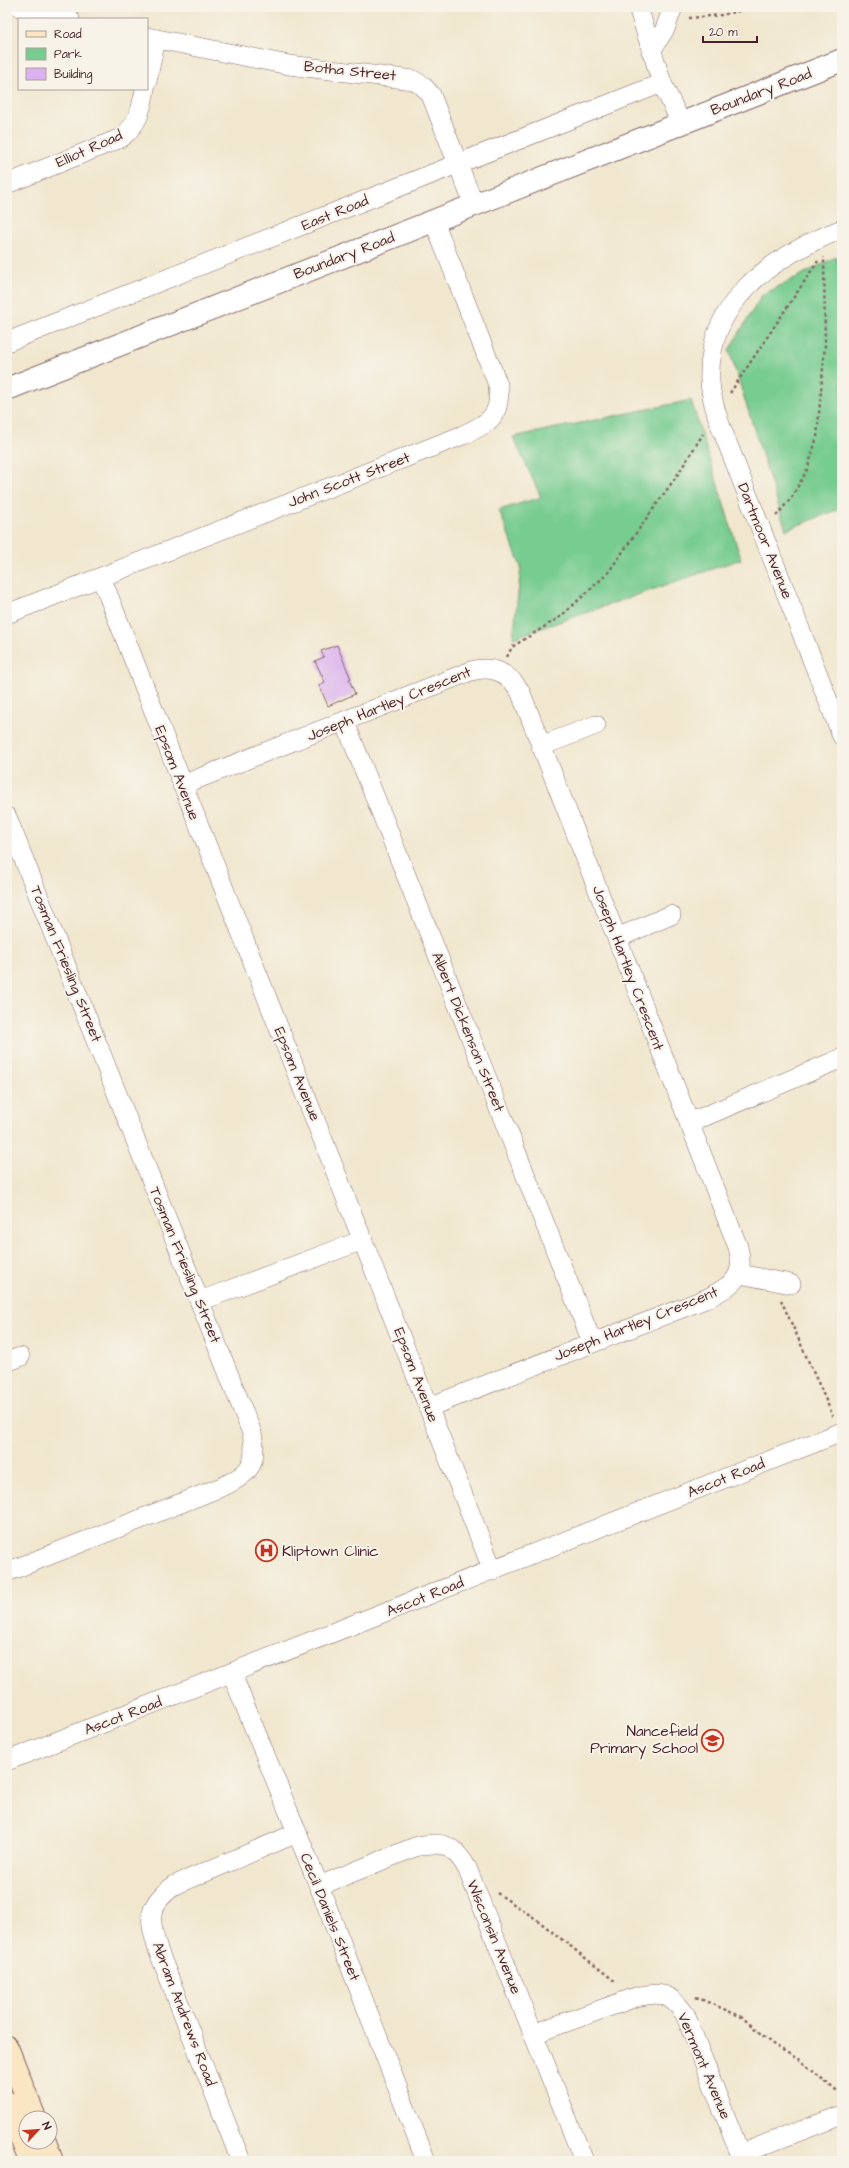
<svg xmlns="http://www.w3.org/2000/svg" width="849" height="2168" viewBox="0 0 849 2168" font-family="'Architects Daughter',sans-serif">
<style>
.green{fill:#77cc90;stroke:#60765e}
.building{fill:#dbb1ef}
.lines{fill:none;stroke-linecap:round;stroke-linejoin:round}
.minor-casing{stroke:#846564;stroke-width:20}
.tertiary-casing{stroke:#846564;stroke-width:24}
.secondary-casing{stroke:#846564;stroke-width:24}
.path{stroke:#846564;stroke-width:2.5;stroke-dasharray:3 3;stroke-linecap:butt}
.minor{stroke:#fff;stroke-width:19}
.tertiary{stroke:#fff;stroke-width:22}
.secondary{stroke:#fbe6c4;stroke-width:22}
.labels{text-anchor:middle;dominant-baseline:central;stroke-width:4;stroke-linejoin:round;paint-order:stroke}
.street-label{font-size:15px;fill:#4a1f2b;stroke:#f7f3e8}
.poi-label{font-size:15px;fill:#4a1f2b;stroke:#f7f3e8;text-anchor:start}
</style>
<rect width="100%" height="100%" fill="#f7f3e8"/>
<filter id="ink" filterUnits="userSpaceOnUse"><feTurbulence type="fractalNoise" baseFrequency=".025" numOctaves="2"/><feDisplacementMap in="SourceGraphic" scale="8" xChannelSelector="R" yChannelSelector="G"/><feConvolveMatrix kernelMatrix="1 2 1 2 8 2 1 2 1" color-interpolation-filters="sRGB"/></filter>
<filter id="wash" filterUnits="userSpaceOnUse"><feTurbulence type="fractalNoise" baseFrequency=".012" numOctaves="4" result="noise"/><feDisplacementMap in="SourceGraphic" scale="16" xChannelSelector="R" yChannelSelector="G"/><feGaussianBlur stdDeviation="0.9" result="paint"/><feColorMatrix in="noise" values="0 0 0 0 0 0 0 0 0 0 0 0 0 0 0 0 0 1.4 0 .05"/><feComposite in="paint" operator="in"/></filter>
<g filter="url(#wash)">
<rect width="100%" height="100%" fill="#f1e7cf"/>
<!-- green -->
<g class="green">
<path d="M836,257L842,272V508L786,530L729,350L762,295Z"/>
<path d="M691,400L741,559L513,638L521,567L499,510L541,497L513,437Z"/>
</g>
<g id="blocks">
<!-- building -->
<path class="building" d="M337,645L351,679H349L355,694L328,706L319,685L325,682L315,661L324,657L321,651Z"/>
</g>
</g>
<g filter="url(#ink)">
<use href="#blocks" fill-opacity="0" stroke="#846564" stroke-width="1"/>
<g class="lines">
<defs>
<g id="minor">
<path d="M20,7L70,19"/>
<path d="M638,7L662,83L681,123"/>
<path d="M147,37L289,65L413,80L423,86L431,95L474,205"/>
<path d="M651,51L665,29L673,7"/>
<path d="M147,81L156,39"/>
<path d="M7,184L121,138C139,123 141,111 145,89"/>
<path d="M842,229C774,256 706,300 710,382C711,398 716,413 721,427L842,736"/>
<path d="M7,342L662,83"/>
<path d="M101,577L493,1571"/>
<path d="M7,614L463,435C489,423 502,416 498,385L434,221"/>
<path d="M345,722L592,1342"/>
<path d="M541,746L596,725"/>
<path d="M182,785L471,671C493,665 507,672 520,691L738,1247C746,1278 733,1284 708,1298L429,1407"/>
<path d="M7,817L252,1433C258,1463 251,1473 224,1486L7,1572"/>
<path d="M617,938L671,915"/>
<path d="M689,1123L842,1058"/>
<path d="M740,1274L791,1284"/>
<path d="M200,1301L363,1240"/>
<path d="M7,1362L20,1357"/>
<path d="M232,1674L319,1886L426,2161"/>
<path d="M7,1761L842,1432"/>
<path d="M319,1886L415,1847C441,1840 453,1844 467,1868L584,2161"/>
<path d="M533,2034L636,1997C661,1991 670,1993 685,2014L743,2161"/>
<path d="M740,2154L842,2115"/>
<path d="M241,2161L158,1950C148,1918 147,1905 175,1885L297,1833"/>
</g>
<path id="tertiary" d="M7,389L842,60"/>
<g id="secondary">
<path d="M7,2047L35,2118"/>
<path d="M7,2102L30,2161"/>
<path d="M45,2142L52,2161"/>
</g>
</defs>
<!-- minor casing -->
<use href="#minor" class="minor-casing"/>
<!-- tertiary casing -->
<use href="#tertiary" class="tertiary-casing"/>
<!-- secondary casing -->
<use href="#secondary" class="secondary-casing"/>
<!-- path -->
<g class="path">
<path d="M689,18L722,15L756,7"/>
<path d="M730,393L818,261"/>
<path d="M776,516L792,497L807,470L817,437L825,345L824,257"/>
<path d="M507,657L512,647L560,617L607,574L678,474L703,434"/>
<path d="M781,1300L833,1416"/>
<path d="M497,1893L536,1919L617,1983"/>
<path d="M696,1997L742,2017L771,2043L801,2061L842,2096"/>
</g>
<!-- minor -->
<use href="#minor" class="minor"/>
<!-- tertiary -->
<use href="#tertiary" class="tertiary"/>
<!-- secondary -->
<use href="#secondary" class="secondary"/>
</g>
</g>
<!-- icons -->
<defs>
<symbol id="hospital-ring" viewBox="-11 -11 22 22"><circle r="9.5" fill="#f7f3e8" stroke="#c8321e" stroke-width="1.5"/><path d="M-5-5h3v3.5h4V-5h3V5h-3V1.5h-4V5h-3Z" fill="#c8321e"/></symbol>
<symbol id="school-ring" viewBox="-11 -11 22 22"><circle r="9.5" fill="#f7f3e8" stroke="#c8321e" stroke-width="1.5"/><path d="M0-5L7-2L0 1L-7-2ZM-4 1L0 2.5L4 1V4Q0 6-4 4Z" fill="#c8321e"/></symbol>
</defs>
<g fill-rule="evenodd">
<use href="#hospital-ring" x="254" y="1538" width="25" height="25"/>
<use href="#school-ring" x="700" y="1728" width="25" height="25"/>
</g>
<g class="labels">
<!-- street labels -->
<g class="street-label">
<text transform="translate(350 71) rotate(6)">Botha Street</text>
<text transform="translate(761 92) rotate(-21)">Boundary Road</text>
<text transform="translate(89 149) rotate(-24)">Elliot Road</text>
<text transform="translate(335 213) rotate(-22)">East Road</text>
<text transform="translate(344 256) rotate(-21)">Boundary Road</text>
<text transform="translate(349 480) rotate(-21)">John Scott Street</text>
<text transform="translate(765 541) rotate(68)">Dartmoor Avenue</text>
<text transform="translate(389 704) rotate(-22)">Joseph Hartley Crescent</text>
<text transform="translate(177 773) rotate(69)">Epsom Avenue</text>
<text transform="translate(66 964) rotate(68)">Tosman Friesling Street</text>
<text transform="translate(628 968) rotate(69)">Joseph Hartley Crescent</text>
<text transform="translate(468 1032) rotate(68)">Albert Dickenson Street</text>
<text transform="translate(297 1074) rotate(68)">Epsom Avenue</text>
<text transform="translate(185 1265) rotate(68)">Tosman Friesling Street</text>
<text transform="translate(636 1324) rotate(-22)">Joseph Hartley Crescent</text>
<text transform="translate(416 1375) rotate(69)">Epsom Avenue</text>
<text transform="translate(726 1478) rotate(-22)">Ascot Road</text>
<text transform="translate(425 1597) rotate(-22)">Ascot Road</text>
<text transform="translate(123 1716) rotate(-21)">Ascot Road</text>
<text transform="translate(330 1917) rotate(68)">Cecil Daniels Street</text>
<text transform="translate(494 1937) rotate(68)">Wisconsin Avenue</text>
<text transform="translate(184 2014) rotate(69)">Abram Andrews Road</text>
<text transform="translate(704 2066) rotate(67)">Vermont Avenue</text>
</g>
<!-- poi labels -->
<g class="poi-label">
<text x="282" y="1551">Kliptown Clinic</text>
<text x="698" y="1731" text-anchor="end">Nancefield<tspan x="698" dy="17">Primary School</tspan></text>
</g>
</g>
<!-- margin -->
<rect width="849" height="2168" fill="none" stroke="#f7f3e8" stroke-width="24"/>
<!-- legend -->
<rect x="18" y="18" width="130" height="72" fill="#f7f3e8" stroke="#b29e9c"/>
<rect x="26" y="31" width="20" height="6" fill="#fbe6c4" stroke="#b29e9c"/>
<text x="54" y="38" font-size="12" fill="#4a1f2b">Road</text>
<rect x="26" y="48" width="20" height="12" fill="#77cc90" stroke="#b29e9c"/>
<text x="54" y="58" font-size="12" fill="#4a1f2b">Park</text>
<rect x="26" y="68" width="20" height="12" fill="#dbb1ef" stroke="#b29e9c"/>
<text x="54" y="78" font-size="12" fill="#4a1f2b">Building</text>
<!-- north arrow -->
<g transform="translate(38 2130) rotate(64)"><circle r="19" fill="#f7f3e8" stroke="#b29e9c"/>
<path d="M0-3L7 15L0 10L-7 15Z" fill="#c8321e"/>
<text y="-6" font-size="11" font-weight="bold" text-anchor="middle" fill="#4a1f2b">N</text>
</g>
<!-- scale -->
<path d="M703 36v6h54v-6" fill="none" stroke="#4a1f2b" stroke-width="2"/>
<text x="709" y="36" font-size="12" fill="#4a1f2b" stroke="#f7f3e8" stroke-width="3" paint-order="stroke">20 m</text>
</svg>
